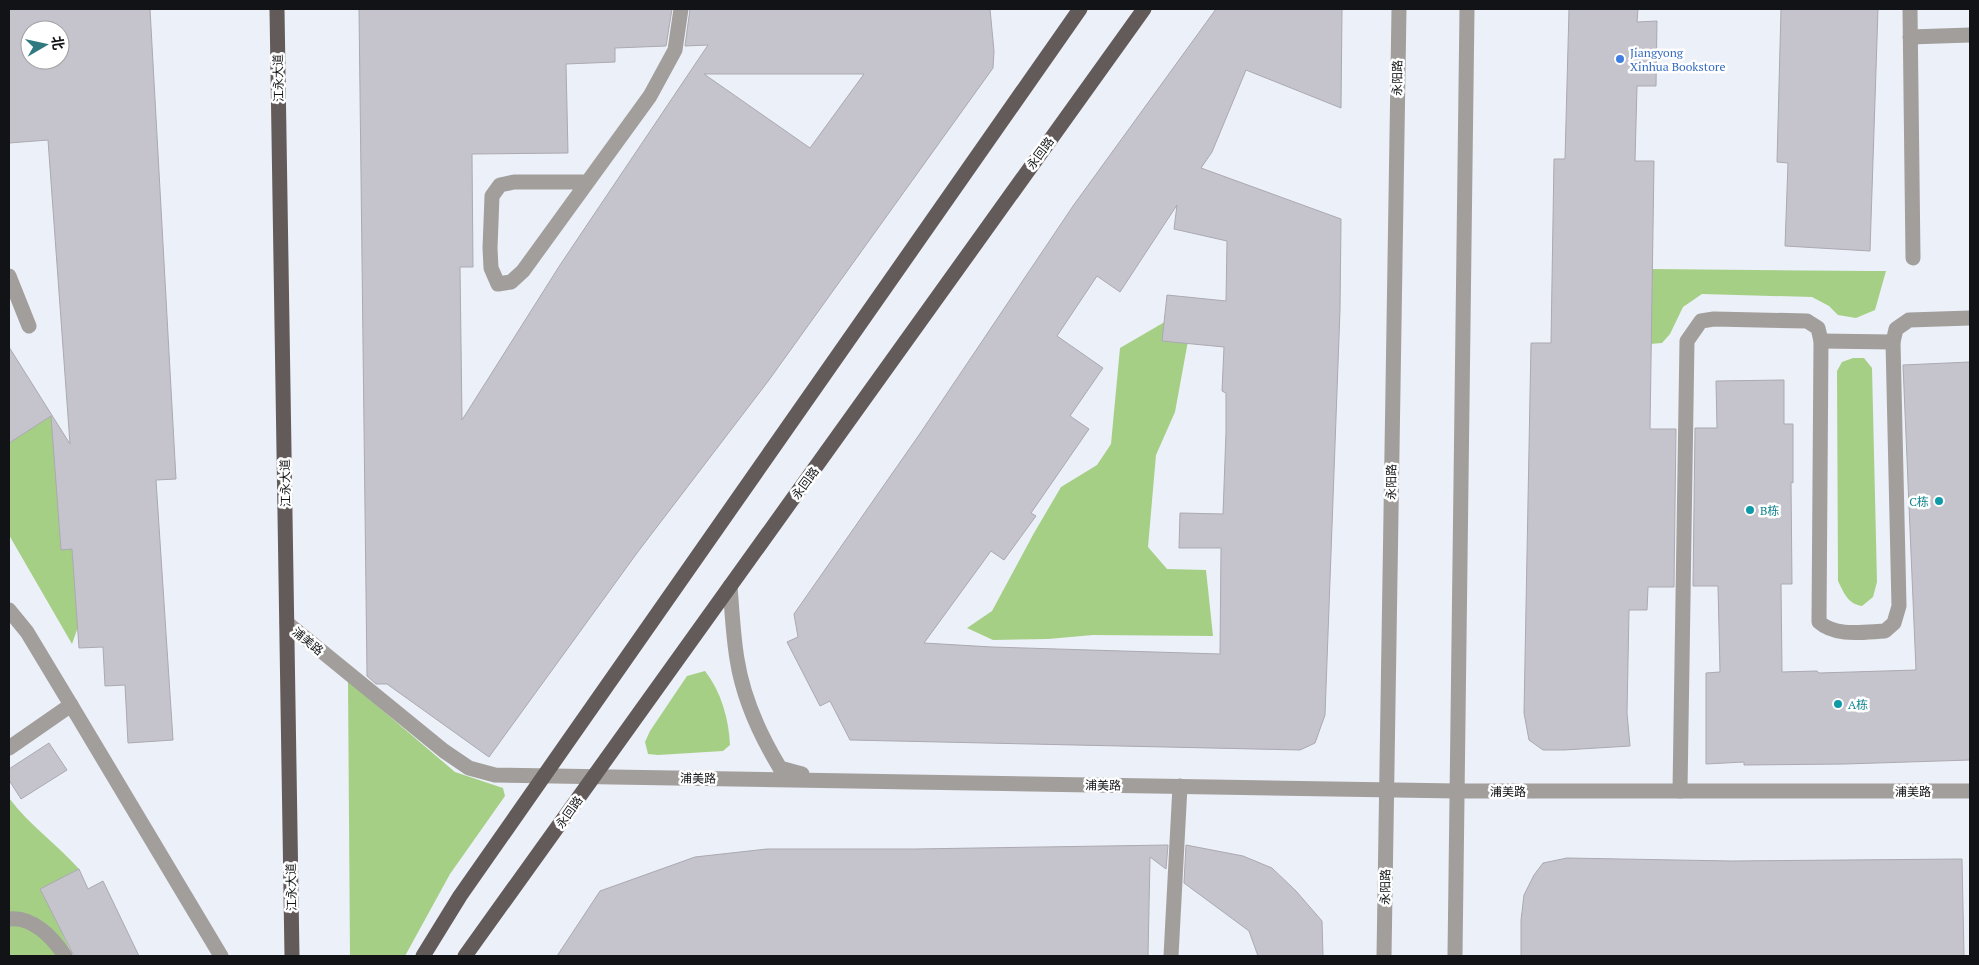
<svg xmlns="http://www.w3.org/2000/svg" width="1979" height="965" viewBox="0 0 1979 965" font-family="'PT Serif','Noto Sans SC',serif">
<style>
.green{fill:#a6cf86}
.building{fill:#c5c3cb;stroke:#aba9b1;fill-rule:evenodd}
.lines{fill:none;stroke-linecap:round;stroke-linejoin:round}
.minor{stroke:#a29e9c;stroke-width:15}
.major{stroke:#635b59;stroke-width:15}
.shop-dot{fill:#3f7fe0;stroke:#fff;stroke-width:2}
.culture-dot{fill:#0f9aa8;stroke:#fff;stroke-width:2}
.labels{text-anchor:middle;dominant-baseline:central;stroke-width:5;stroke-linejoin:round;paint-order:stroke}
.shop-label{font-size:12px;fill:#366cbe;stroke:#fff;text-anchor:start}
.street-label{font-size:12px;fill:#121316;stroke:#fff}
.culture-label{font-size:12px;fill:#0d838f;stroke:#fff;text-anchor:start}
</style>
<rect width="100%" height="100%" fill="#ecf0f8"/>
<!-- green -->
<g class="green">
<path d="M1652,269L1870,271H1886L1875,310L1856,318L1838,315L1829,306L1812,297L1702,294L1683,307L1670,334L1662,343L1650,344Z"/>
<path d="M1168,320L1188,341L1175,412L1156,455L1148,547L1167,569L1206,570L1213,636L1093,635L1048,639L993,640L967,628L992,611L1034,533L1061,487L1097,465L1111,444L1120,348Z"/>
<path d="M1853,358H1864L1872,368L1877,582L1873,597L1862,606C1848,604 1844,593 1838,581L1837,371L1842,362Z"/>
<path d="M52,415L61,549H72L78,627L72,644L9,535V443Z"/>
<path d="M705,671C721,691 729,720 730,745L723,751L658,755L648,754L645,742L650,731L687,676Z"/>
<path d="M348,681L455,772L503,788L505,796L450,874L405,956H350Z"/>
<path d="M9,798C29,825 57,844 79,869L41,889L73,956H9Z"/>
</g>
<!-- building -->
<g class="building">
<path d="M9,9H150L176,479L156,480L173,740L128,743L125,685L105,686L103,647L79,648L72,549L61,550L51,416L9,443V347L70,444L48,140L9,143ZM30,30H60V60H30Z"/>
<path d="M359,9H672L666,46L615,48V62L566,64L568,153L472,154L473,267H460L462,420L560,265L708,45L685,46L690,9H990L994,51L993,68L769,380L637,553L489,757L387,684H376L367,676ZM704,74H864L810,148Z"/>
<path d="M1216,9H1342L1341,108L1246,70L1212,152L1201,168L1341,219L1340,310L1325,715L1315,743L1300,750L850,740L830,701L820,706L787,642L798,637L794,614L919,435L1073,206ZM1177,205L1174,229L1227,241L1226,301L1167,295L1162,341L1224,347L1222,391L1226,393V432L1223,514L1180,513L1179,548H1221L1220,654L992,647L924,643L991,551L1004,560L1036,516L1031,513L1089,429L1070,416L1103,368L1057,336L1097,276L1120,292Z"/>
<path d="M1569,9H1638L1637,22L1657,21L1656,86H1637L1635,161H1654L1650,429H1676L1674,587H1648L1647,610H1629L1627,713L1630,746L1564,750H1543L1529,740L1524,713L1531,343H1551L1554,159H1565Z"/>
<path d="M1781,9H1878L1870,251L1785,246L1788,163L1777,162Z"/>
<path d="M1970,362V760L1845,764L1744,765V762L1706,764V673L1720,672L1718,586H1693L1695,428H1717L1716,381L1784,380V424H1793V483L1791,482L1792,584H1781L1782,672L1817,671L1819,673L1916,670L1903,365Z"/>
<path d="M49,743L67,770L21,799L9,780V769Z"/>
<path d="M1168,845L1166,869L1150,857L1148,956H557L600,891L695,857L767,849H915Z"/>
<path d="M1186,845L1243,856L1272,868L1296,891L1322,921L1323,956H1258L1249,931L1184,883Z"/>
<path d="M1567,858L1731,861L1962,859L1964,956H1521V920L1524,895L1534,875L1543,863Z"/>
<path d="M79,869L88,889L103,881L139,956H74L40,889Z"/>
</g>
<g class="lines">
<!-- minor -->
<g class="minor">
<path d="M1910,9L1913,258"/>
<path d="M1910,37L1970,35"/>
<path d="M587,182H514L500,185L492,196L490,248L491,268L498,284L511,282L523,271L650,96L675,50L681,9"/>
<path d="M9,276L29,326"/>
<path d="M1821,341L1893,342"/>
<path d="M730,586C732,610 733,635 737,659C743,698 760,735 780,768L802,774"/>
<path d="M9,610L27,632L71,705L221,956"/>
<path d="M287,623L444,751L469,768L495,775L1457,791H1970"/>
<path d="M9,748L71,705"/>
<path d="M1680,791L1687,341L1701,321L1714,319L1807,321L1818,328L1821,341L1819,622C1836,637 1863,632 1885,631L1894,623L1899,606L1893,342L1896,329L1909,320L1970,318"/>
<path d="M9,919C33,916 53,938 65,956"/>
<path d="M1171,956L1180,786"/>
<path d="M1384,956L1399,9"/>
<path d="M1455,956L1467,9"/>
</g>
<!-- major -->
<g class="major">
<path d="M277,9L292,956"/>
<path d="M423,956L460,896L1080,9"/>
<path d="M465,956L1144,9"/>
</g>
</g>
<!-- markers -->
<circle class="shop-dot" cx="1620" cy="59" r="5"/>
<g class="culture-dot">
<circle cx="1939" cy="501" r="5"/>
<circle cx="1750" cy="510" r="5"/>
<circle cx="1838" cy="704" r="5"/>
</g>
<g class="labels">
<!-- shop labels -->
<g class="shop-label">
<text x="1630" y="52">Jiangyong<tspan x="1630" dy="14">Xinhua Bookstore</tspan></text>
</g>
<!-- street labels -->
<g class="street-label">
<text transform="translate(278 78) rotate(-91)">江永大道</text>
<text transform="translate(1397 78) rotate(-89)">永阳路</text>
<text transform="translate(1040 153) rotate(-54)">永回路</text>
<text transform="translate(1391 482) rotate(-89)">永阳路</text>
<text transform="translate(285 483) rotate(-91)">江永大道</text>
<text transform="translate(805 483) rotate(-54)">永回路</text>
<text transform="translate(308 641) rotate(39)">浦美路</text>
<text transform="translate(698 778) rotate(1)">浦美路</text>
<text transform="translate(1103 785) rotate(1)">浦美路</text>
<text x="1508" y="791">浦美路</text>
<text x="1913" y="791">浦美路</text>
<text transform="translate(569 812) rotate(-55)">永回路</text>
<text transform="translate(291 887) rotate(-91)">江永大道</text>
<text transform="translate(1385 887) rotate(-89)">永阳路</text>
</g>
<!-- culture labels -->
<g class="culture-label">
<text x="1929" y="501" text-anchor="end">C栋</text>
<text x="1760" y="510">B栋</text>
<text x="1848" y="704">A栋</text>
</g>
</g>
<!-- border -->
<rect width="1979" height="965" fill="none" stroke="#121316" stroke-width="20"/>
<!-- north arrow -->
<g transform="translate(45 45) rotate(81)"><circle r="24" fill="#ffffff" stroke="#a0a1a2"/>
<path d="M0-4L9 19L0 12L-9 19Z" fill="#307980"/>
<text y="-8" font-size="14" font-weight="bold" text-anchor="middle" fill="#121316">北</text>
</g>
</svg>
